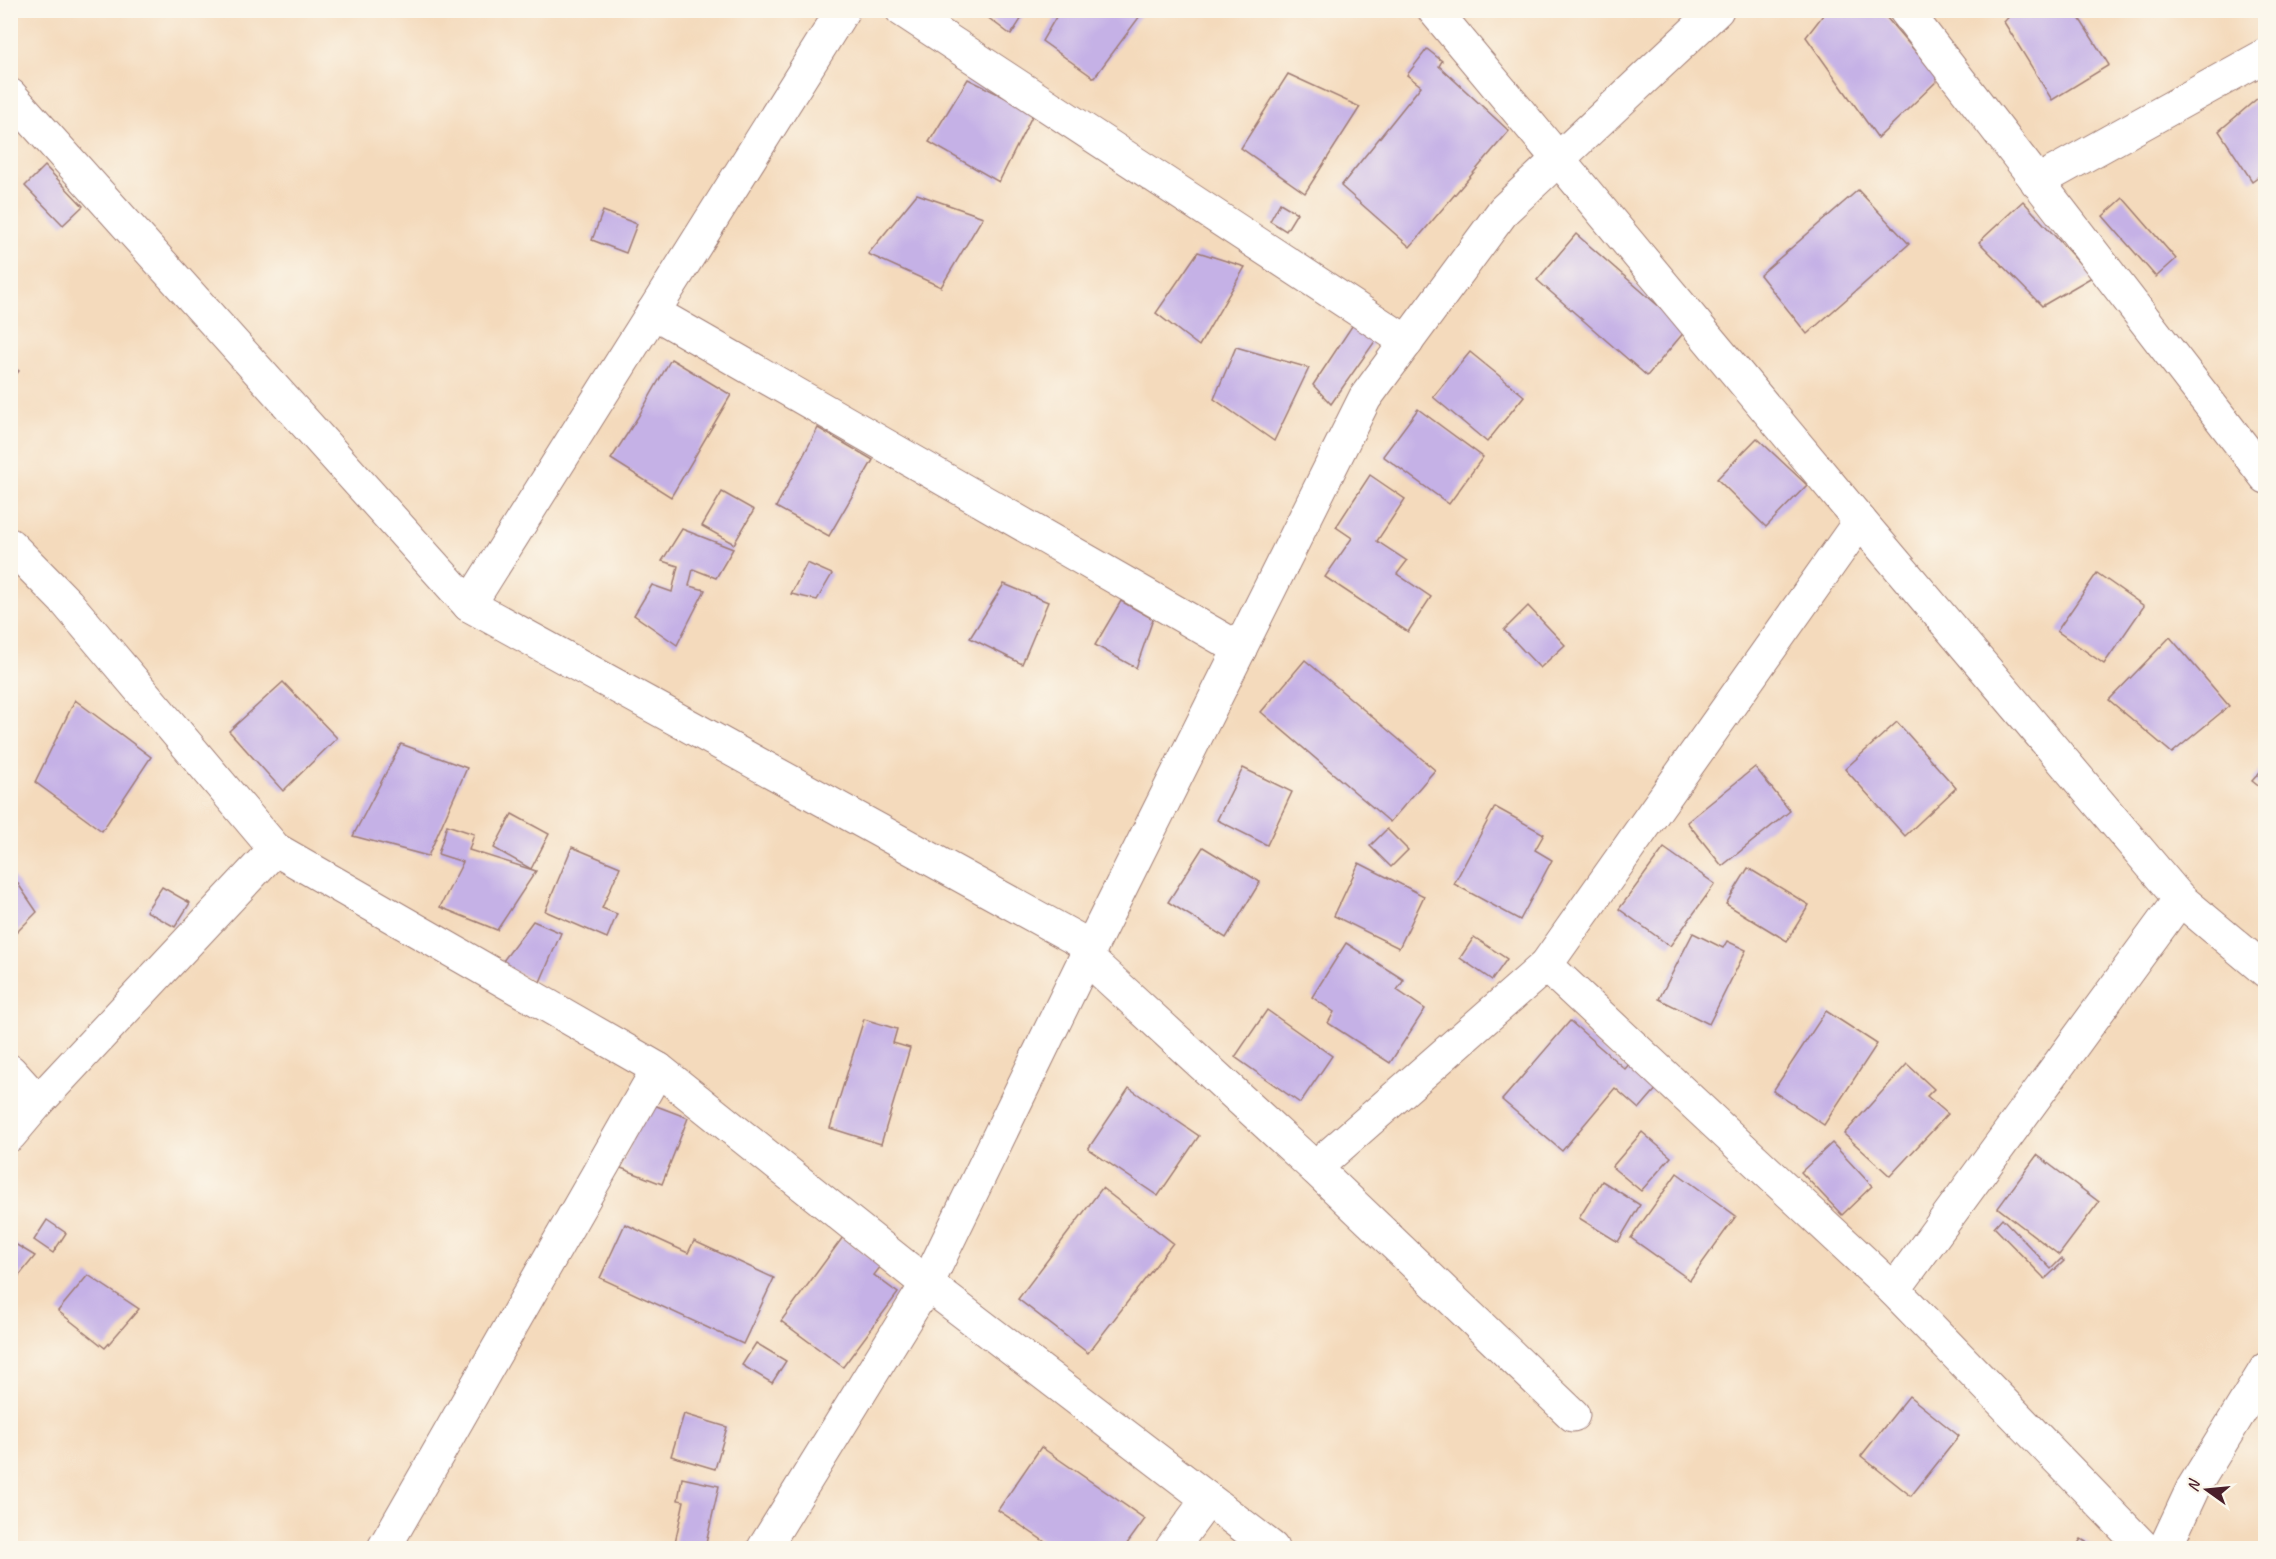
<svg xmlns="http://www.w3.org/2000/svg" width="2276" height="1559" viewBox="0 0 2276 1559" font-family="Caveat,sans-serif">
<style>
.building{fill:#c5b1e6}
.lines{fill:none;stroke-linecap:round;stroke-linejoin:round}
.street-casing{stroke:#9f7c74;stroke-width:35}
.secondary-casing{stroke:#9f7c74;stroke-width:35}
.street{stroke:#fff;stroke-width:33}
.secondary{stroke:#fff;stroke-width:33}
</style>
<rect width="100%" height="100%" fill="#fbf7ec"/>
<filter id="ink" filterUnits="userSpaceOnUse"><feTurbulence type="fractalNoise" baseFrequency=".0167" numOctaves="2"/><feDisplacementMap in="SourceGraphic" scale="12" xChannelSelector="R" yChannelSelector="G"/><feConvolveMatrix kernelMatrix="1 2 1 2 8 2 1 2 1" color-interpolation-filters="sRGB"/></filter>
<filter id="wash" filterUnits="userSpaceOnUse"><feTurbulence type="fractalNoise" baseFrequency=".008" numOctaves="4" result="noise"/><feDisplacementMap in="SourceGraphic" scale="24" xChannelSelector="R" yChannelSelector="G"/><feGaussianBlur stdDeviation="1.35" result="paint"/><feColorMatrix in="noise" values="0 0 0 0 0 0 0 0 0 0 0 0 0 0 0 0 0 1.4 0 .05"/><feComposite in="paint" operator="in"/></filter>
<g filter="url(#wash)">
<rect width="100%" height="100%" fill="#f4dabc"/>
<g id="blocks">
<!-- building -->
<g class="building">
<path d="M978,10H1027L1011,35Z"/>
<path d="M1060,10H1140L1143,12L1094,78L1042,41Z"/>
<path d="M1827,10H1880L1939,79L1878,138L1806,37Z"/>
<path d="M2015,10H2074L2109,65L2052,100L2004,22Z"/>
<path d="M1427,49L1442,61L1439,66L1509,131L1410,247L1341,186L1421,86L1407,75Z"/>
<path d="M1288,74L1360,107L1305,193L1241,148Z"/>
<path d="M968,79L1034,112L999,182L929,142Z"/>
<path d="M2259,97L2266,105V171L2252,181L2219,131Z"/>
<path d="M45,166L83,206L63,225L25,186Z"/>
<path d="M1858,190L1909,244L1807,334L1760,275Z"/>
<path d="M917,194L983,217L941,287L868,254Z"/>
<path d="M2123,198L2176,259L2156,277L2103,216Z"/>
<path d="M2023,201L2092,277L2042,306L1979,242Z"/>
<path d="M1280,203L1297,213L1286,231L1270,221Z"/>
<path d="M603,211L637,224L626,253L592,240Z"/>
<path d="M1576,234L1686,330L1647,376L1537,280Z"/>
<path d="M1198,252L1245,267L1199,346L1156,313Z"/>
<path d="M1356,320L1378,337L1331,404L1313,385Z"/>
<path d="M1236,347L1309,368L1274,441L1214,399Z"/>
<path d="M1470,352L1524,396L1487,442L1433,397Z"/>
<path d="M671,359L731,395L671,497L611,459L638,417Z"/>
<path d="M10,365L19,371L10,382Z"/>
<path d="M1418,409L1483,457L1449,504L1383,456Z"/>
<path d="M818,428L873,460L829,536L776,507Z"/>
<path d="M1757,438L1807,485L1766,527L1717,479Z"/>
<path d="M1370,475L1405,499L1377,541L1407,561L1397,574L1431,597L1408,632L1325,577L1352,538L1336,527Z"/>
<path d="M722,492L754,510L734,544L702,526Z"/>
<path d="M682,529L733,549L716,578L693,569L689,586L705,590L677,645L634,615L652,585L672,592L678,566L662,561Z"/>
<path d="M807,563L832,574L817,600L791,594Z"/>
<path d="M2097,573L2144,606L2104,664L2057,631Z"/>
<path d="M1004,584L1048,602L1022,664L970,638Z"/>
<path d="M1121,601L1153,619L1136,668L1095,645Z"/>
<path d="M1528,606L1565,645L1540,668L1504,630Z"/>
<path d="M2170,637L2229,706L2172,753L2109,700Z"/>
<path d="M1305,660L1435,770L1390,822L1261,712Z"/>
<path d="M283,682L337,738L283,791L229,731Z"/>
<path d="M75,700L151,757L102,831L35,782Z"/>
<path d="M1897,722L1956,788L1905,836L1845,769Z"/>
<path d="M401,744L467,768L428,856L353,836Z"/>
<path d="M2266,765V792L2252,781Z"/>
<path d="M1755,767L1790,811L1722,866L1687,822Z"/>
<path d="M1243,768L1292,792L1267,845L1217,820Z"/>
<path d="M1495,807L1544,834L1535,850L1552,860L1520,920L1454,884Z"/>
<path d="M512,814L549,834L531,869L494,848Z"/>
<path d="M447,825L474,834L469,850L536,871L497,930L440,907L463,862L438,854Z"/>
<path d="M1387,829L1408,850L1391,867L1370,846Z"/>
<path d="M572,847L620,867L602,908L617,914L607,938L545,911Z"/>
<path d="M1203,847L1260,882L1226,938L1168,902Z"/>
<path d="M1664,848L1715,884L1670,946L1619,909Z"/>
<path d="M1359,863L1424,896L1399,948L1334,916Z"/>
<path d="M1748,868L1809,905L1787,941L1726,904Z"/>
<path d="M10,872L37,912L10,939Z"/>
<path d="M162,887L190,903L175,927L146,911Z"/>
<path d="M533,921L561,933L540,982L500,965Z"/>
<path d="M1693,933L1723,948L1727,941L1746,950L1709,1024L1659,999Z"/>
<path d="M1474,937L1507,959L1492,980L1460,958Z"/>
<path d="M1346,943L1404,980L1397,990L1425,1009L1390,1063L1328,1023L1334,1012L1312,997Z"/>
<path d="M1267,1010L1332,1056L1300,1103L1235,1057Z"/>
<path d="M1826,1011L1877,1044L1824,1125L1773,1091Z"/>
<path d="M864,1019L897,1029L893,1043L910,1048L881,1144L830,1128Z"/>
<path d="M1570,1021L1625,1069L1637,1055L1665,1079L1639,1109L1615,1088L1562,1151L1502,1100Z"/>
<path d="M1907,1064L1934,1089L1927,1096L1948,1114L1890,1176L1844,1134Z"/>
<path d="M1129,1088L1199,1136L1158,1196L1088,1149Z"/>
<path d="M646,1102L688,1118L662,1184L621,1168Z"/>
<path d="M1642,1132L1671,1157L1641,1191L1612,1167Z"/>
<path d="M1832,1143L1872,1186L1842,1215L1801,1172Z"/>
<path d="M2037,1155L2099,1202L2059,1255L1998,1208Z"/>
<path d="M1677,1173L1736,1216L1690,1280L1631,1238Z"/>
<path d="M1602,1181L1640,1205L1618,1242L1579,1218Z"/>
<path d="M1102,1188L1173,1243L1088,1353L1018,1299Z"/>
<path d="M2002,1218L2051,1269L2061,1259L2064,1261L2045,1279L1994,1227Z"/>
<path d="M47,1220L66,1233L53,1253L34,1240Z"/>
<path d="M625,1224L688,1253L694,1241L774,1278L743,1344L600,1278Z"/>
<path d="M843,1237L881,1266L874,1275L898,1293L843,1367L781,1321Z"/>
<path d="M10,1241L35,1256L10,1287Z"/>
<path d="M88,1275L139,1309L105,1348L58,1311Z"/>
<path d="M756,1343L786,1361L772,1383L742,1365Z"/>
<path d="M1909,1396L1959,1436L1911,1496L1861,1456Z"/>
<path d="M684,1414L727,1427L715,1469L671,1456Z"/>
<path d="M1041,1447L1145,1519L1124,1548H1054L998,1510Z"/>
<path d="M682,1478L719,1486L705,1548L674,1547L684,1501L678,1500Z"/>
<path d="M2081,1539L2096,1548H2075Z"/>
</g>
</g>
</g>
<g filter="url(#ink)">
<use href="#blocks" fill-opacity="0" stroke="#9f7c74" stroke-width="1.5"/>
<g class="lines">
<defs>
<g id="street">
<path d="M902,10L1407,342"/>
<path d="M1434,10L1860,521L2180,899L2266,971"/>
<path d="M1905,10L2266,477"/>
<path d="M10,95L469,605L1091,947"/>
<path d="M2037,182L2266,55"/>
<path d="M653,312L1240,649"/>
<path d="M10,545L67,603L275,849L658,1069L927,1284L1272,1548"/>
<path d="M469,605L843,10"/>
<path d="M1086,957L1315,1168L1546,965L1860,521"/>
<path d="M1546,965L1894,1290L2144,1548"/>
<path d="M10,1071L38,1102"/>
<path d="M10,1135L38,1102L275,849"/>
<path d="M1315,1168L1573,1415"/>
<path d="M1894,1290L2180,899"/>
<path d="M384,1548L658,1069"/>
<path d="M764,1548L927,1284L1086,957L1365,398L1504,210L1717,10"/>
<path d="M1172,1548L1208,1499"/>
</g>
<path id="secondary" d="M2165,1548L2193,1488L2266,1369"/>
</defs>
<!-- street casing -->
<use href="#street" class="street-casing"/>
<!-- secondary casing -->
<use href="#secondary" class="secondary-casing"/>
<!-- street -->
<use href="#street" class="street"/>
<!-- secondary -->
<use href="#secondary" class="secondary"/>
</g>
</g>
<!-- margin -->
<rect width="2276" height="1559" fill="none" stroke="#fbf7ec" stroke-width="36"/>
<!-- north arrow -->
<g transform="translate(2207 1490) rotate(285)" stroke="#fbf7ec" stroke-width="4.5" paint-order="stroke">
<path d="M0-4.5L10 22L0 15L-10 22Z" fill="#4a1f2b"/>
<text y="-9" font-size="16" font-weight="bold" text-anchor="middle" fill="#4a1f2b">N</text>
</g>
</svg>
